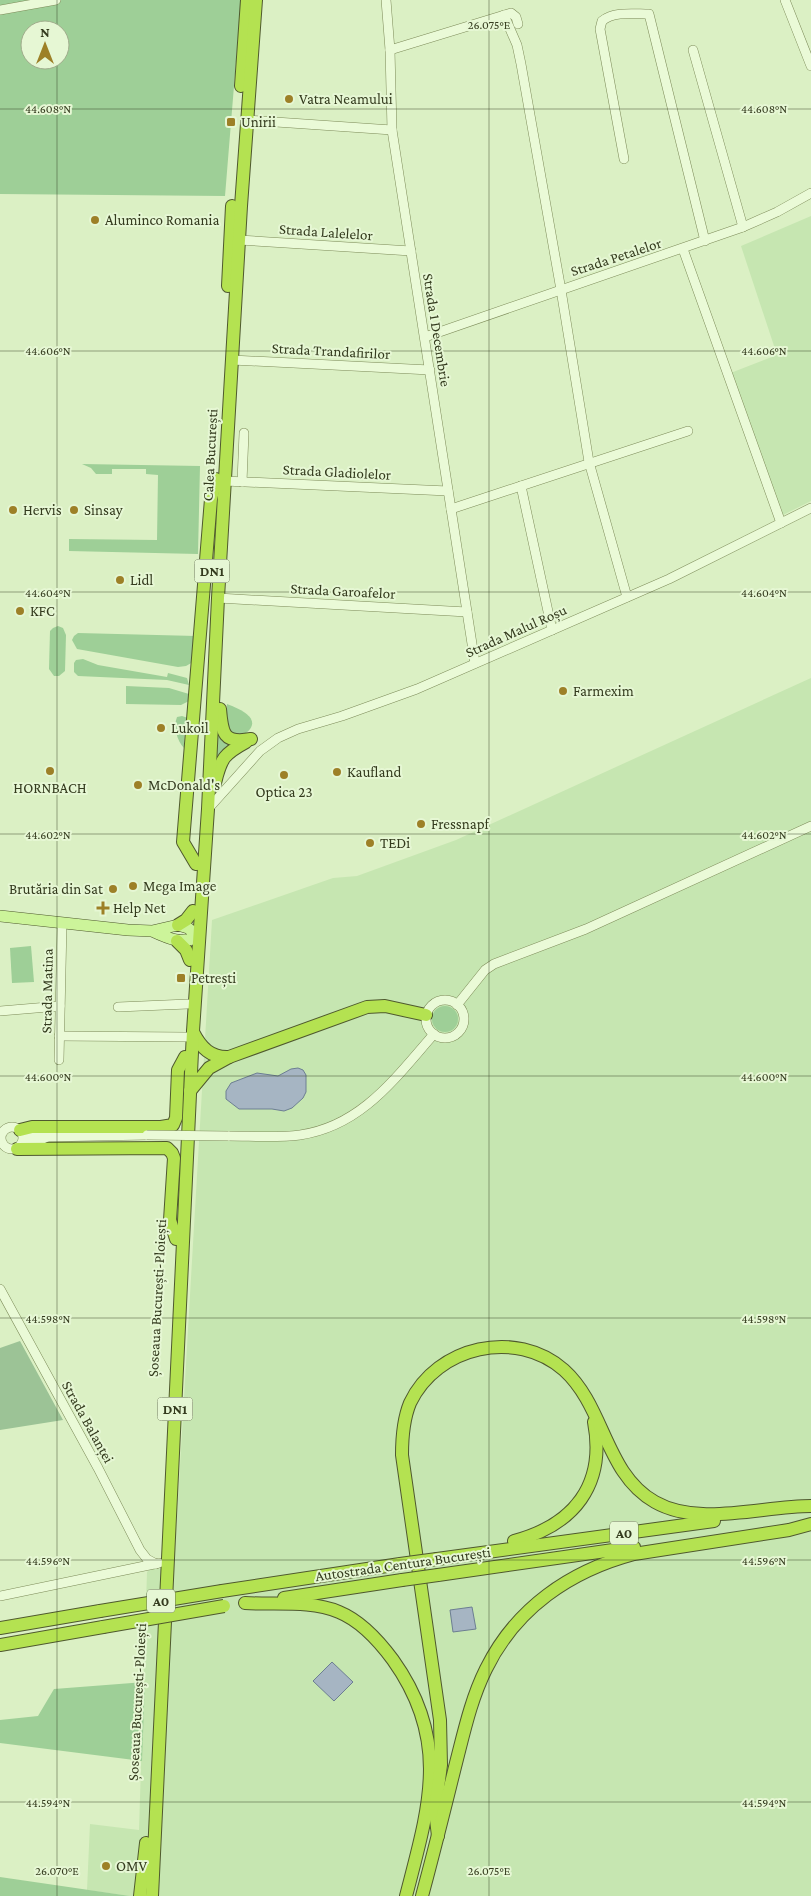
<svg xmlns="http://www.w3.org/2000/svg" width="811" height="1896" viewBox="0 0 811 1896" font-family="'Crimson Pro',serif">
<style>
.farmland{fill:#c6e6b1}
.green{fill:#9ecf97;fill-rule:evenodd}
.cemetery{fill:#9cc396}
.water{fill:#a6b5c3;stroke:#6c7e92}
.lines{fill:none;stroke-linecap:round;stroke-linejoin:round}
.minor-casing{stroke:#7d8b59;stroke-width:10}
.major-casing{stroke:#4f592e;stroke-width:12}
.highway-casing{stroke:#4f592e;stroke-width:14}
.minor{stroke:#eafad7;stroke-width:9}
.major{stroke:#ccf49a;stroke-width:11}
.highway{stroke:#b4e251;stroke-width:12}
.minor-bridge-casing{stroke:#7d8b59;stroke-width:10;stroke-linecap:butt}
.highway-bridge-casing{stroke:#4f592e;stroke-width:14;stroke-linecap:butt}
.minor-bridge{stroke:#eafad7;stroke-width:9}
.highway-bridge{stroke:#b4e251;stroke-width:12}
.ticks{fill:none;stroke:#343b1e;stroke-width:1;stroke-opacity:0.45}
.poi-dot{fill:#9d8027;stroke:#e6f7d4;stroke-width:2}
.labels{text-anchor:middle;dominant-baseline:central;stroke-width:4;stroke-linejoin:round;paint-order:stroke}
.shield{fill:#e6f7d4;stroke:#697355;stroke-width:1}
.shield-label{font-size:14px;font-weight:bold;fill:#343b1e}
.poi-label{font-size:15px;fill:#343b1e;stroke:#e6f7d4;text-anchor:start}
.street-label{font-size:15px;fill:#343b1e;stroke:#e6f7d4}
.ticks-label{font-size:12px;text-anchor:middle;fill:#343b1e;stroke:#e6f7d4;stroke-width:4;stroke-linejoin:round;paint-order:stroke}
</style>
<rect width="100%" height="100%" fill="#dbf0c4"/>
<!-- farmland -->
<g class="farmland">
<path d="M811,216V501L783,515L728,374L777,355L741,246Z"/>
<path d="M811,678V1896H130L87,1890L90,1824L139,1830L147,1572L151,1569L174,1568L212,920L333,878L357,876L456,840Z"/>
</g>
<!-- green -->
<g class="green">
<path d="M0,0H241L225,196L0,194ZM30,30H60V60H30Z"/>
<path d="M82,464L200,466L198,554L69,551V539L157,540L158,475L146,474V469H112V474H96L91,468Z"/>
<path d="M58,626L63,628L66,635L65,671L59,676H54L49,669L50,631L53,628Z"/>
<path d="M78,633L196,636L193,662L186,666L178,667L77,649L72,640L74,636Z"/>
<path d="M83,659L98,665L167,677L168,673L187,678L189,685L167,680L78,676L74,672V663L76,660Z"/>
<path d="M126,686L169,688L189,694V701L181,705L126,704Z"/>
<path d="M227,704C240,709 266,720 243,735L231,733L226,724Z"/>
<path d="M182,716L188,718L185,726L184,748C177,741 173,726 177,717Z"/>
<path d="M218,725L235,744L216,764Z"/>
<path d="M31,946L34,982L12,983L10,948Z"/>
<circle cx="445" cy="1019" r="13"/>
<path d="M145,1682L142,1761L0,1743V1720L38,1716L54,1689Z"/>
<path d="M0,1877L130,1896H0Z"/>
</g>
<!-- cemetery -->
<path class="cemetery" d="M20,1341L63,1420L0,1430V1348Z"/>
<!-- water -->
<g class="water">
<path d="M298,1068L303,1070L306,1075V1092L303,1098L292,1108L284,1111L272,1109H239L226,1099V1091L231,1083L257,1073L278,1076L291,1069Z"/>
<path d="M472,1607L476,1629L453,1632L450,1610Z"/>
<path d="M332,1662L353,1682L334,1701L313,1681Z"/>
</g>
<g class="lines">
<defs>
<g id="minor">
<path d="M386,0L390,50L392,130L475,663"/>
<path d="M785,0L811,66"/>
<path d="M0,10L56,0"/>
<path d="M504,15L517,45L521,64L561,290L589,462L627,597"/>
<path d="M390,50L511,13L516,17L518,24"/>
<path d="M693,50L743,227"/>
<path d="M247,120L392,130"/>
<path d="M624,159L600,29L602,21C614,11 634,14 649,14L705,241"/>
<path d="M239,240L411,251"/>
<path d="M683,249L781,523"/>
<path d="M425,337L743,227L777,212L811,193"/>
<path d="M232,360L430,370"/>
<path d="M225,481L448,491"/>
<path d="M242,482L244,433"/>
<path d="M521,486L552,630"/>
<path d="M451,509L688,431"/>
<path d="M218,598L467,612"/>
<path d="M208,809L260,751L278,738L298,729L342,716L417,689L669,579L811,508"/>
<circle cx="445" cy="1019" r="19"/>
<path d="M457,1005L485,970L494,964L586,929L811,826"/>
<path d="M118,1007L188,1004"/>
<path d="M0,1011L60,1006"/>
<path d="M59,1036L186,1037"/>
<path d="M59,1060L62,924"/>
<circle cx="12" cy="1138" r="11"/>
<path d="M23,1135L40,1134L47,1137L147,1135"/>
<path d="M228,1136C252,1136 277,1138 300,1135C362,1126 396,1077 434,1034"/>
<path d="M22,1144L41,1140L47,1137"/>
<path d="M0,1289L98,1468L140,1550L147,1559L156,1564"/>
<path d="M0,1596L159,1563"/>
</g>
<path id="major" d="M0,916L128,930L152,931L178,925L188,928L199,937C181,944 169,939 152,931"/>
<g id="highway">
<path d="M241,86L247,0"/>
<path d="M228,286L232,206"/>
<path d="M220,709C222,733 223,744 251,739"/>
<path d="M215,783C221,758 224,754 246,742"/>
<path d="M196,864L183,842L211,499L216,479"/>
<path d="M178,925L186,920L193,911"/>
<path d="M177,941L186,950L190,960"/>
<path d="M193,1032C201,1048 211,1058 229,1057"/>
<path d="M190,1091L209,1068L229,1057L367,1007L385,1006L426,1015"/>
<path d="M20,1130L32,1127H161L173,1125L176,1118L178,1070L185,1057"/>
<path d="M17,1149L167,1148L172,1153L174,1158L170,1220L176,1239"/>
<path d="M514,1541C574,1525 606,1485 594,1422"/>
<path d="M437,1559L714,1521"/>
<path d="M438,1575L634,1547"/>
<path d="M222,1591L400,1564"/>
<path d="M284,1598L402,1580"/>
<path d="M245,1603C276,1605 310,1600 339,1612C361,1621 379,1641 393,1660C451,1741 429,1807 406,1896"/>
<path d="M0,1628L100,1611"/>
<path d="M0,1645L103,1627"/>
<path d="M438,1836L435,1811L441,1765L440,1720L402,1455C402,1437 403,1420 410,1403C437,1346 516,1328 564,1370C605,1407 605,1474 655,1502C699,1527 762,1506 811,1506"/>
<path d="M140,1896L146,1843"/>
<path d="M152,1896L193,1031L208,809L218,598L241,206L256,0"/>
<path d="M422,1896C434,1852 445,1807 456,1763C464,1732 471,1699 486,1669C516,1608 570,1571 634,1554L789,1530L811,1524"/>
</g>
</defs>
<!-- minor casing -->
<use href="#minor" class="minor-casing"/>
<!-- major casing -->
<use href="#major" class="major-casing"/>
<!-- highway casing -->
<use href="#highway" class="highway-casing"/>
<!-- minor -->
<use href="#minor" class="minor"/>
<!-- major -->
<use href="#major" class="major"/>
<!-- highway -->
<use href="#highway" class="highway"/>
<defs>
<path id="minor-bridge" d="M147,1135L228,1136"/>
<g id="highway-bridge">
<path d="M400,1564L437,1559"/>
<path d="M402,1580L438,1575"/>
<path d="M100,1611L222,1591"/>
<path d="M103,1627L224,1606"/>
</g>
</defs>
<!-- minor-bridge casing -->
<use href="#minor-bridge" class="minor-bridge-casing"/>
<!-- highway-bridge casing -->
<use href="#highway-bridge" class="highway-bridge-casing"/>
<!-- minor-bridge -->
<use href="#minor-bridge" class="minor-bridge"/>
<!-- highway-bridge -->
<use href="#highway-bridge" class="highway-bridge"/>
</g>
<!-- ticks -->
<path class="ticks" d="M57,0V30M489,0V1896M57,60V1896M0,109H811M0,351H811M0,592H811M0,834H811M0,1076H811M0,1318H811M0,1560H811M0,1802H811"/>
<!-- markers -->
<g class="poi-dot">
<circle cx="289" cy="99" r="5"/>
<rect x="226" y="117" width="10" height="10" rx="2.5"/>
<circle cx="95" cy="220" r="5"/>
<circle cx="13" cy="510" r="5"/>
<circle cx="74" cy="510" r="5"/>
<circle cx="120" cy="580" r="5"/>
<circle cx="20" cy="611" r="5"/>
<circle cx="563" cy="691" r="5"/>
<circle cx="161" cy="728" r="5"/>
<circle cx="50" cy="771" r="5"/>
<circle cx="337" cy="772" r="5"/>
<circle cx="284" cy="775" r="5"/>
<circle cx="138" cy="785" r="5"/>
<circle cx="421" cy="824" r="5"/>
<circle cx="370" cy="843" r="5"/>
<circle cx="133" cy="886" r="5"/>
<circle cx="113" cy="889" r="5"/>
<path d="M100.5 900.5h5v5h5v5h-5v5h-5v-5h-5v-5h5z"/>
<rect x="176" y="973" width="10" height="10" rx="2.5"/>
<circle cx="106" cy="1866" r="5"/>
</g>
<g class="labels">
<!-- shield labels -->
<g class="shield">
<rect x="194.5" y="559.5" width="35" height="23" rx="4"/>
<rect x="157.5" y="1397.5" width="35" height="23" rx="4"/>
<rect x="610" y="1521.5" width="28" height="23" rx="4"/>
<rect x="147" y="1589.5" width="28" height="23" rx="4"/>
</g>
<g class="shield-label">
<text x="212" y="571">DN1</text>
<text x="175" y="1409">DN1</text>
<text x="624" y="1533">A0</text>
<text x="161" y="1601">A0</text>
</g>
<!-- poi labels -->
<g class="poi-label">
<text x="299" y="99">Vatra Neamului</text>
<text x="241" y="122">Unirii</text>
<text x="105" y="220">Aluminco Romania</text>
<text x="23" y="510">Hervis</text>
<text x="84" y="510">Sinsay</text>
<text x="130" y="580">Lidl</text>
<text x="30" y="611">KFC</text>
<text x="573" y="691">Farmexim</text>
<text x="171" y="728">Lukoil</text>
<text x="347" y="772">Kaufland</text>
<text x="148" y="785">McDonald's</text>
<text x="50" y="788" text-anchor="middle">HORNBACH</text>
<text x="284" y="792" text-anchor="middle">Optica 23</text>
<text x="431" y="824">Fressnapf</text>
<text x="380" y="843">TEDi</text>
<text x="143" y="886">Mega Image</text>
<text x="103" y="889" text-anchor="end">Brutăria din Sat</text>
<text x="113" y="908">Help Net</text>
<text x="191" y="978">Petrești</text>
<text x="116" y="1866">OMV</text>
</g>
<!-- street labels -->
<g class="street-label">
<text transform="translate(326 232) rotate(4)">Strada Lalelelor</text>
<text transform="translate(616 257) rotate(-18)">Strada Petalelor</text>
<text transform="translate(437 330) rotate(81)">Strada 1 Decembrie</text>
<text transform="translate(331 351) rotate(3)">Strada Trandafirilor</text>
<text transform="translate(210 455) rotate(-87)">Calea București</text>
<text transform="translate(337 472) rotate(3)">Strada Gladiolelor</text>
<text transform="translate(343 591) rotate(3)">Strada Garoafelor</text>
<text transform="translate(516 631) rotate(-24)">Strada Malul Roșu</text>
<text transform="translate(47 991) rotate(-89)">Strada Matina</text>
<text transform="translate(157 1298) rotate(-87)">Șoseaua București-Ploiești</text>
<text transform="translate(88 1422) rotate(61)">Strada Balanței</text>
<text transform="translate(403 1564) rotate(-8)">Autostrada Centura București</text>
<text transform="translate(137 1702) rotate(-87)">Șoseaua București-Ploiești</text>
</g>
</g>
<g class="ticks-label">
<text x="489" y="29">26.075°E</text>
<text x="48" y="113">44.608°N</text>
<text x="764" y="113">44.608°N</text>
<text x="48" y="355">44.606°N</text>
<text x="764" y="355">44.606°N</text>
<text x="48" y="597">44.604°N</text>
<text x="764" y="597">44.604°N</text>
<text x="48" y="839">44.602°N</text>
<text x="764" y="839">44.602°N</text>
<text x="48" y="1081">44.600°N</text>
<text x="764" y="1081">44.600°N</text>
<text x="48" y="1323">44.598°N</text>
<text x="764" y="1323">44.598°N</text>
<text x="48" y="1565">44.596°N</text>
<text x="764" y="1565">44.596°N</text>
<text x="48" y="1807">44.594°N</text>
<text x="764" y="1807">44.594°N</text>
<text x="57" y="1875">26.070°E</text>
<text x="489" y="1875">26.075°E</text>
</g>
<!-- north arrow -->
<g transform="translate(45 45)"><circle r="24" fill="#e6f7d4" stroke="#9fac8b"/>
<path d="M0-4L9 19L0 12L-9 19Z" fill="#9d8027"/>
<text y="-8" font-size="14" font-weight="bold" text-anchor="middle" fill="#343b1e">N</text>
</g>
</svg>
